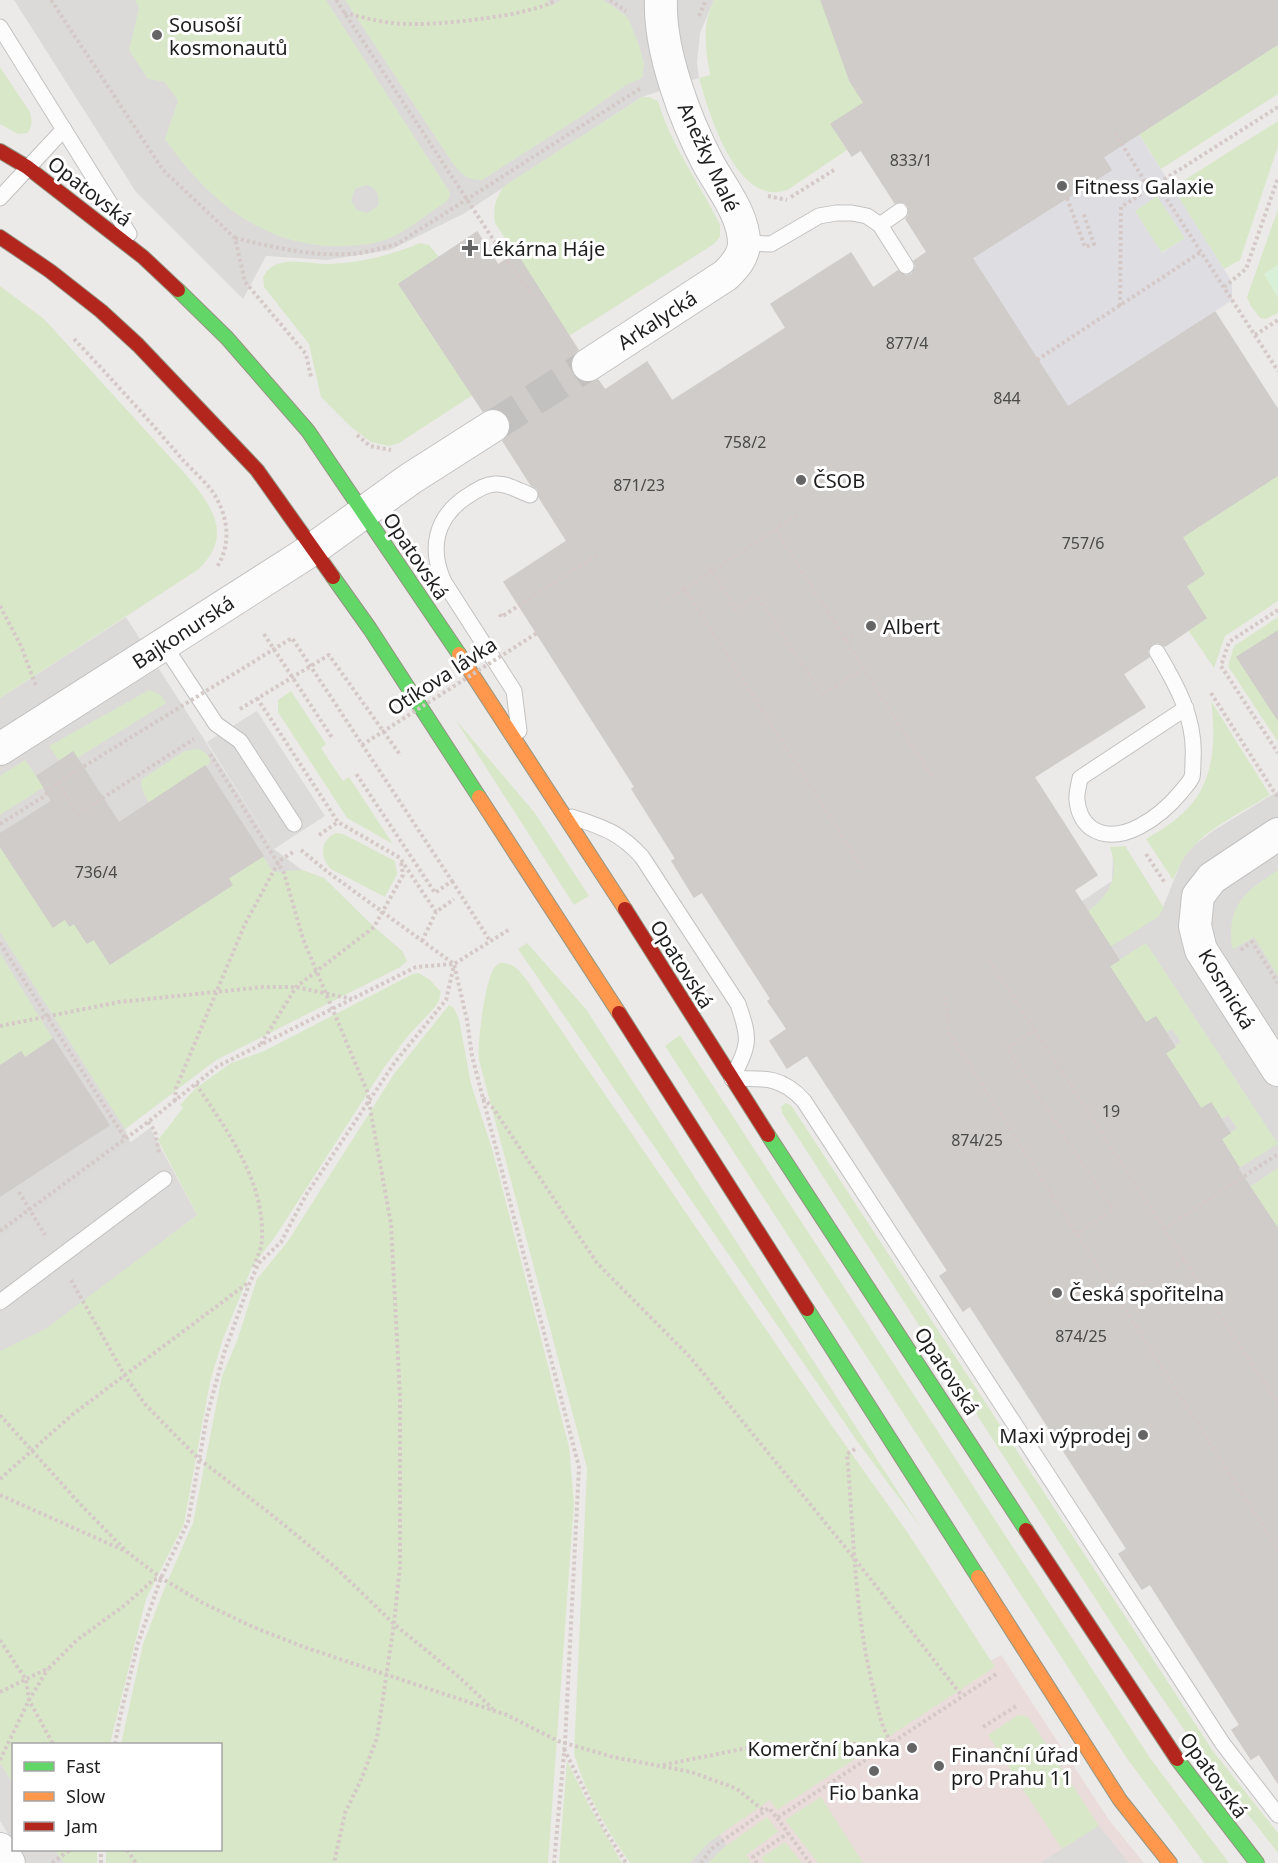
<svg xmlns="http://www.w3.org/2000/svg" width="1278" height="1863" viewBox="0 0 1278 1863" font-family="'Noto Sans',sans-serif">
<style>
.residential{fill:#dbdad9}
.commercial{fill:#e9dcda}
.grass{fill:#d9e7c9;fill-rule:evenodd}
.park{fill:#d8f0d8}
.parking{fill:#dcdbda}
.plaza{fill:#dedde2;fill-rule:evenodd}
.building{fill:#cfccca;stroke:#cfccc9;stroke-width:1.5}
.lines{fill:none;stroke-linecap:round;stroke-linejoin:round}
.street-tunnel{stroke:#c3c1c0;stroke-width:32;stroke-dasharray:32 16;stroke-linecap:butt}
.lane-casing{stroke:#c3c2c2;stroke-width:17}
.street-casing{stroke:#c3c2c2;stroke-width:34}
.fast-casing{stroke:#939481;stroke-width:16}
.slow-casing{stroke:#939481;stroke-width:16}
.jam-casing{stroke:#939481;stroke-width:16}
.path{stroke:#d5c9c7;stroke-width:4;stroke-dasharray:3 3;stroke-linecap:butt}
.lane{stroke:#fcfcfc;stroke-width:15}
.street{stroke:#fcfcfc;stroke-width:32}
.fast{stroke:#63d668;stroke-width:14}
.slow{stroke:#ff974d;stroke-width:14}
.jam{stroke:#b3261e;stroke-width:14}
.path-bridge{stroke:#d5c9c7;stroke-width:4;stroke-dasharray:3 3;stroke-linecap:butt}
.poi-dot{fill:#666565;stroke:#fff;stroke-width:2}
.labels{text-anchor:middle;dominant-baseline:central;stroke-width:6;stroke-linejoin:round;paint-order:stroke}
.number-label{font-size:16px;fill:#4a4a49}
.poi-label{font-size:20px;fill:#1e1e1e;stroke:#fff;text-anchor:start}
.street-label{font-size:20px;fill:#1e1e1e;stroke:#fff}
</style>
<rect width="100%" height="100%" fill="#eceae8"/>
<!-- residential -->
<g class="residential">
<path d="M14,0H714L700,33L697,62L699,78L642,97L463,214L390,250L327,260L266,256L243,299L136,192Z"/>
<path d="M126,617L274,849L302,870L324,878L374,927L402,951L407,961L400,967L216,1060L125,1129L174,1250L0,1360V698Z"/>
<path d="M1278,791V1394L1001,955L1112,881L1113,853L1125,846L1163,907L1182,860L1193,846L1213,831Z"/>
<path d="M716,1827L737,1863H666Z"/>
</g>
<!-- commercial -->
<path class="commercial" d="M1001,1655L1109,1820L1144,1863H737L716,1827L946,1685Z"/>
<!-- grass -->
<g class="grass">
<path d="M135,0H326L449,191L450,195L447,201C429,213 410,229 390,238C377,244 359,245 345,246C266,249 208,201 165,139L178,101L165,82L148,79L129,50L139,8ZM366,185C378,188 379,194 378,206L367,213L357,210L351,201L355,189Z"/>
<path d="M345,0H547L551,6L561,0H603L625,15L629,20L639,45L644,64L642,78L626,85L585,114L482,180C468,180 463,176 454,165Z"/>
<path d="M714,0H821L850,81L864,103L831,124L847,150L789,189C738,211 709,114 699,78L710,75C705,48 702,25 714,0Z"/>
<path d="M1278,28V94L1161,169L1131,122Z"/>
<path d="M0,67L30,112C32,120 33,126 27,133L18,134L0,124Z"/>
<path d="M642,97H649L658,101C671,146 700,183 720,225V237L714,244L569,336L495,223C493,208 495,199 504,186Z"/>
<path d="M1278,121V146L1240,260L1224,269L1180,201L1179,189L1186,179Z"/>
<path d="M1158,195L1185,238L1161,253L1135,211Z"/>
<path d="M1278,209V265L1265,274L1278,298V313L1266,319L1260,318L1250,305L1247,297Z"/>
<path d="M420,243L429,245L440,258L399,284L473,395L399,443L389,446L371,442L351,427L321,397L309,344L264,287L263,277C267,269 273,265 281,263C296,259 313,264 328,264C360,263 391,255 420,243Z"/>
<path d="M0,286L44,319L188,477C213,508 233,535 199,569L0,698Z"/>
<path d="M1278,475V601L1225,636L1214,668L1188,630L1206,618L1186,586L1204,574L1192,554L1162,550Z"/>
<path d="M1278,617V631L1237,657L1278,720V742L1228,666L1234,646Z"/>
<path d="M149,690L161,695L166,703L77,758L73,752L59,761L49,746Z"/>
<path d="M291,691L326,744L321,748L343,781L349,777L393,844L347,818L278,712V700Z"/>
<path d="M1211,701L1270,795C1246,810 1210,827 1192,848C1183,857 1178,869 1173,880L1146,839C1161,830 1176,821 1188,808C1215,780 1216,737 1211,701Z"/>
<path d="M455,719L535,813L589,896L574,905Z"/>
<path d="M198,749C204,751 212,756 209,764L149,803C145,795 139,787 142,779L185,751Z"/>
<path d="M25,760L44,787L0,815V776Z"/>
<path d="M336,833L343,834L395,861L397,874L385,897L331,869C319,857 320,840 336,833Z"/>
<path d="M0,846L53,927L65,919L70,926L74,923L87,943L94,939L110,964L232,885L228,878L263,856L273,872L302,870L324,878L374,927L402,951L407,961L400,967L216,1060L125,1129L0,932Z"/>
<path d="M1125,846L1164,908L1158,917L1110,947L1079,919C1105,898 1122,884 1110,847Z"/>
<path d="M1278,870V976L1254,937L1234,949L1232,947C1227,905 1244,892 1278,870Z"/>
<path d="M527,943L586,1009L922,1529L857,1441L518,949Z"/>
<path d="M1146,943L1278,1144L1239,1168L1221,1139L1237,1128L1228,1115L1221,1119L1211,1103L1201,1109L1165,1053L1181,1042L1172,1029L1166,1033L1156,1017L1146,1023L1109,966Z"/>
<path d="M0,953L53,1039L25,1058L21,1052L0,1066Z"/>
<path d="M500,963C512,962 519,970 526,979L832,1426L908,1533L995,1667L777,1810L770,1800L709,1842L690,1863H630C606,1829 586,1794 574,1754L587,1468L479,1060C477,1043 485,984 493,970C495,966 496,966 500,963Z"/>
<path d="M419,973L430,980L441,992L439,1001L435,1007L407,1037L383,1069L275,1237L252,1267L223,1339L210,1382L184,1524L146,1599L110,1744H14L13,1784L0,1763V1351L45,1329L197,1215L158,1140L183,1108L180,1105L196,1088L231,1063L264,1051L413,974Z"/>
<path d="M449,1005L454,1008L459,1019L471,1084L493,1152L569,1447L574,1503L548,1863H106V1850H220V1744H121L143,1644L165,1587L193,1523L222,1376L237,1341L257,1279L288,1241L394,1074Z"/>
<path d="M680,1035L1150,1758L1229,1863H1204L1126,1757L665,1046Z"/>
<path d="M785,1103L791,1105L1213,1751L1278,1833V1853L1200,1753L1117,1632L782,1113L781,1107Z"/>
<path d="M1278,1168V1229L1180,1233Z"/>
<path d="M1018,1715H1022L1029,1718L1099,1826L1062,1849L988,1735Z"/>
<path d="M567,1761L590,1807L622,1863H559Z"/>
<path d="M821,1797L863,1863H818L785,1820Z"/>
<path d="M767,1817L778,1832L746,1855L751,1863H708L723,1848Z"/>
<path d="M785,1842L802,1863H765L761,1858Z"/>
<path d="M55,1850H97V1863H64Z"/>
</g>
<!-- park -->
<path class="park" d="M1278,265V298L1264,274Z"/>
<!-- parking -->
<g class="parking">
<path d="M257,711L325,816L274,849L207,742Z"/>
<path d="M1278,1013V1040L1266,1021Z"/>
<path d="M150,1128L197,1215L45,1329L0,1351V1238Z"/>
<path d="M0,1763L13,1784V1842L0,1821Z"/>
<path d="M1099,1826L1129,1863H1040L1062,1849Z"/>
<path d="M18,1850H55L64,1863H27Z"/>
</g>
<!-- plaza -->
<path class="plaza" d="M1131,122L1232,282V300L1068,407L972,258L1111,170L1095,146ZM1157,196L1185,238L1162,253L1135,211Z"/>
<!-- building -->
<g class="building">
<path d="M821,0H1278V44L1103,157L1111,170L972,258L1068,407L1215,312L1278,410V475L1182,537L1204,574L1186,586L1206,618L1165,646L1158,642L1152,644L1147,651L1149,657L1123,674L1145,707L1034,777L1097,875L1074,890L1119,960L1109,966L1146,1023L1156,1017L1175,1047L1165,1053L1201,1109L1211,1103L1230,1133L1221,1139L1239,1168L1238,1169L1278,1229V1783L1259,1754L1251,1759L1232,1730L1240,1725L1150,1584L1142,1589L1119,1554L1127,1549L970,1306L963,1311L940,1276L948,1271L807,1055L787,1068L770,1041L787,1029L768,1001L771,999L702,892L694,897L672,861L676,859L632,789L635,787L504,582L567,541L539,497L538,489L531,485L503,441L509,434L511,425L508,417L501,410L492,408L483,411L399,284L477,232L498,265L516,253L578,350L572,356L570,365L573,374L579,381L588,383L598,380L605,390L647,362L672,401L786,328L771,304L851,253L873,288L898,271L906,276L912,274L916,266L914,261L927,252L906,219L909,215L908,206L904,202L895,203L861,150L852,156L831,124L864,103L850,81Z"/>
<path d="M1278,631V720L1237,657Z"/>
<path d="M73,752L119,823L205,766L263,856L228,878L232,885L110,964L94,939L87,943L74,923L70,926L65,919L53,927L0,846V834L52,801L37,776Z"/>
<path d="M53,1039L109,1125L0,1196V1066L21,1052L25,1058Z"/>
</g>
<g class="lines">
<!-- street-tunnel -->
<path class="street-tunnel" d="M493,426L588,365"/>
<defs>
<g id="lane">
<path d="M0,27L129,234"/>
<path d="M0,198L64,129"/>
<path d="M880,225L900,211"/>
<path d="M744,243L771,244L819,216L836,213H852L867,216L880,225L906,266"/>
<path d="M164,645L216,724L240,741L294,824"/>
<path d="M1157,652C1176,684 1196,719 1193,759C1193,764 1193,772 1192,777C1190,782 1184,788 1181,792C1162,815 1121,848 1091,828C1082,821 1078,811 1077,800C1076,792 1079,786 1080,778L1186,708"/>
<path d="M519,731L514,691L444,582C429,549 435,518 466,497C476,491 483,485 495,484C507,483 519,491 530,495"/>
<path d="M572,817C602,827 620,832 642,857L738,1004C751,1041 749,1044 732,1079C763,1078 782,1076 804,1101L1223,1744L1278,1815"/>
<path d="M0,1302L164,1179"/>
</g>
<g id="street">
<path d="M588,365L726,275C735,266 744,256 744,243C744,215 721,187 708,163C685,119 659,50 661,0"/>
<path d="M0,749L313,549L410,479L493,426"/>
<path d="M1278,834L1212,878L1198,896L1195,926L1201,950L1278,1070"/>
<path d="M0,1849L9,1863"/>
</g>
<g id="fast">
<path d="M178,290L227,338L308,431L459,654"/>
<path d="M333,577L370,629L479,797"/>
<path d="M768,1135L1026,1530"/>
<path d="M807,1309L978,1577"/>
<path d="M1177,1759L1257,1863"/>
</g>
<g id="slow">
<path d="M459,654L625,909"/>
<path d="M479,797L619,1013"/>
<path d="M978,1577L1120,1800L1170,1863"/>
</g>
<g id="jam">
<path d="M0,151L27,167L143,257L178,290"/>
<path d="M0,237L50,271L101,311L138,345L257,470L333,577"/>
<path d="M625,909L768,1135"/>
<path d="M619,1013L807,1309"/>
<path d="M1026,1530L1177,1759"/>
</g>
</defs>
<!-- lane casing -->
<use href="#lane" class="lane-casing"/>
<!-- street casing -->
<use href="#street" class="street-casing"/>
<!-- fast casing -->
<use href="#fast" class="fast-casing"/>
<!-- slow casing -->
<use href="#slow" class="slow-casing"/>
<!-- jam casing -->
<use href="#jam" class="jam-casing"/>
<!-- path -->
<g class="path">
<path d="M51,0L163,170L235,238L245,282L306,354L311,377"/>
<path d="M336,0L506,259L533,296"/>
<path d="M610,0L626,11"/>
<path d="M344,13C366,18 387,24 409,24C440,25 531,16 556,0"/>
<path d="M699,16L706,0"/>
<path d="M1115,133L1149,188"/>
<path d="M1157,184L1278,371"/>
<path d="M768,196L787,200"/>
<path d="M791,197L834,170"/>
<path d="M1067,198L1085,247L1094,244L1083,212"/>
<path d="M235,238C276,248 318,258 360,253C372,251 385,247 397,244L641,88"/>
<path d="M1224,287L1246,269L1278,178"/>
<path d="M1120,306L1121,207L1278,107"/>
<path d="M1255,335L1278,320"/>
<path d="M74,339C111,378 147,418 182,459C193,471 212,487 218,501C229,523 230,546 217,567"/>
<path d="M1037,360L1201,252"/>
<path d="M357,435L370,446L391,450"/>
<path d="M797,515L685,589L863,869"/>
<path d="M776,530L932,777"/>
<path d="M709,567L736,609L757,595L822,695L863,668"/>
<path d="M662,604L685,589"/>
<path d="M0,606L21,646L36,686"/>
<path d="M1278,610L1229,642L1221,666L1278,753"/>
<path d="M500,614L501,617L597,555"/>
<path d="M264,634L333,739"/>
<path d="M845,640L855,634"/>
<path d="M1211,693L1278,798"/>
<path d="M257,698L338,822L400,858L436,912L454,899"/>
<path d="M240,709L329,655L401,756"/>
<path d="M210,754L284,873L303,939L367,1091L391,1224L400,1397V1566L394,1624L377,1738L361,1780L345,1813L334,1863"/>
<path d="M57,783L78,814L194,739"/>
<path d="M319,835L338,822"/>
<path d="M301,850L329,873L454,964L467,1020L472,1056L579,1467L565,1743L554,1863"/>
<path d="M1146,854L1165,883"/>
<path d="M452,881L490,941"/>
<path d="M422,941L436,912"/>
<path d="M0,943L125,1138"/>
<path d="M1241,950L1252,942L1278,983"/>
<path d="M989,960L1278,1404"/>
<path d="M946,996L949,1033L1278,1550"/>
<path d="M0,1026L119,1002L263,987H296L352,999"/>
<path d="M1035,1030L1007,1048L1113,1210L1076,1234"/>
<path d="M261,1044L296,987L374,927L403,875L401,861"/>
<path d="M196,1084C227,1131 264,1179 262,1238C262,1248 256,1260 253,1269"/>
<path d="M483,1098L493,1108L597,1263L690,1357L854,1558L962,1696"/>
<path d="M175,1101L176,1088L245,924L279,861L293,852"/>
<path d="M148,1122L155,1131L159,1154"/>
<path d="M19,1192L45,1235"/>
<path d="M1164,1229L1278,1154"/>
<path d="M0,1231L148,1122L218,1066L416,967L454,964L510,929"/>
<path d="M1176,1265L1184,1260"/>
<path d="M71,1280L125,1376L145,1404L175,1435L199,1459L272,1515L335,1567L394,1624L459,1677L493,1709"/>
<path d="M1117,1300L1149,1281"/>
<path d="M0,1415L80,1504L127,1552L161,1578L203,1603L253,1627L304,1647L507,1715L558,1741L613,1757L691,1772L727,1785L737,1789L764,1811"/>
<path d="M855,1449L847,1454C854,1533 854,1613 874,1691C878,1709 881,1727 891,1742"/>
<path d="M0,1479L73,1414L249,1282"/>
<path d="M0,1495L123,1550"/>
<path d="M0,1640L26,1680L29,1700L53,1744"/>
<path d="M0,1692L49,1668L77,1640L125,1605L153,1580L161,1578"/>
<path d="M983,1727L1018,1705"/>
<path d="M115,1744L120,1717L138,1643L161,1578L188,1522L207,1416L224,1353L250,1282L259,1263L281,1242L306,1195L395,1062L446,1000L454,965"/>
<path d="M564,1749L603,1827L626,1863"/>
<path d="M0,1760L29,1700L48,1669"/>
<path d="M663,1765L767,1744H876L880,1750"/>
<path d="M777,1818L810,1863"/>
<path d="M127,1850L136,1863"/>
<path d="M52,1863L70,1850"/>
<path d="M101,1863V1850"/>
<path d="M701,1863L711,1849L769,1808L777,1818L998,1673"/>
<path d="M757,1863L753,1857L788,1833"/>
</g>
<!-- lane -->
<use href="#lane" class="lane"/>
<!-- street -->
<use href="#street" class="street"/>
<!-- fast -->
<use href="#fast" class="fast"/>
<!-- slow -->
<use href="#slow" class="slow"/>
<!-- jam -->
<use href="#jam" class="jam"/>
<!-- path-bridge -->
<g class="path-bridge">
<path d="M362,745L537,633"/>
<path d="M0,824L43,797L57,783L292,638L452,881L435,893L355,772"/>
</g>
</g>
<!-- markers -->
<g class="poi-dot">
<circle cx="157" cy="35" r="6"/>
<circle cx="1062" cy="186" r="6"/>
<path d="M467 239h6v6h6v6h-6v6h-6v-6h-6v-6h6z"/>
<circle cx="801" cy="480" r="6"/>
<circle cx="871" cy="626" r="6"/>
<circle cx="1057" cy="1293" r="6"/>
<circle cx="1143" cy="1435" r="6"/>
<circle cx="912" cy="1748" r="6"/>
<circle cx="939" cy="1766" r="6"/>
<circle cx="874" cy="1771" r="6"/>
</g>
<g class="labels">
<!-- number labels -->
<g class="number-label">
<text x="911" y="160">833/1</text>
<text x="907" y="343">877/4</text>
<text x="1007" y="398">844</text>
<text x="745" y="442">758/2</text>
<text x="639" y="485">871/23</text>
<text x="1083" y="543">757/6</text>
<text x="96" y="872">736/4</text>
<text x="1111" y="1111">19</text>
<text x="977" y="1140">874/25</text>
<text x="1081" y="1336">874/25</text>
</g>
<!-- poi labels -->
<g class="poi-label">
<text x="169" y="24">Sousoší<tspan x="169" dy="23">kosmonautů</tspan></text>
<text x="1074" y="186">Fitness Galaxie</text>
<text x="482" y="248">Lékárna Háje</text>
<text x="813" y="480">ČSOB</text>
<text x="883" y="626">Albert</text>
<text x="1069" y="1293">Česká spořitelna</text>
<text x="1131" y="1435" text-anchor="end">Maxi výprodej</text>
<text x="900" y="1748" text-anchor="end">Komerční banka</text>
<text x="951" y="1754">Finanční úřad<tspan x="951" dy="23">pro Prahu 11</tspan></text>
<text x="874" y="1792" text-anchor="middle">Fio banka</text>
</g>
<!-- street labels -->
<g class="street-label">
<text transform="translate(709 157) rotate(65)">Anežky Malé</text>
<text transform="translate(90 191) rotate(38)">Opatovská</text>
<text transform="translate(657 320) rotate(-33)">Arkalycká</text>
<text transform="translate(416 556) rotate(56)">Opatovská</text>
<text transform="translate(183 632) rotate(-33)">Bajkonurská</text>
<text transform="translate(442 676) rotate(-33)">Otíkova lávka</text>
<text transform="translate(682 964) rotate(58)">Opatovská</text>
<text transform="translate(1227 989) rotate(59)">Kosmická</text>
<text transform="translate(947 1371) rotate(57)">Opatovská</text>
<text transform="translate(1214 1775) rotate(54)">Opatovská</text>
</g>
</g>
<!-- legend -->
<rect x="12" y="1743" width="210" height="108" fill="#ffffff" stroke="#a5a5a5" stroke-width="1.5"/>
<rect x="24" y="1762" width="30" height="9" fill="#63d668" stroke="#a5a5a5" stroke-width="1.5"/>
<text x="66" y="1773" font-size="18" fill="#1e1e1e">Fast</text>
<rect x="24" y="1792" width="30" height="9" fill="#ff974d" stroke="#a5a5a5" stroke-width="1.5"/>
<text x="66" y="1803" font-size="18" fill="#1e1e1e">Slow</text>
<rect x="24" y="1822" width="30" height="9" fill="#b3261e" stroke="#a5a5a5" stroke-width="1.5"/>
<text x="66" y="1833" font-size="18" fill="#1e1e1e">Jam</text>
</svg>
